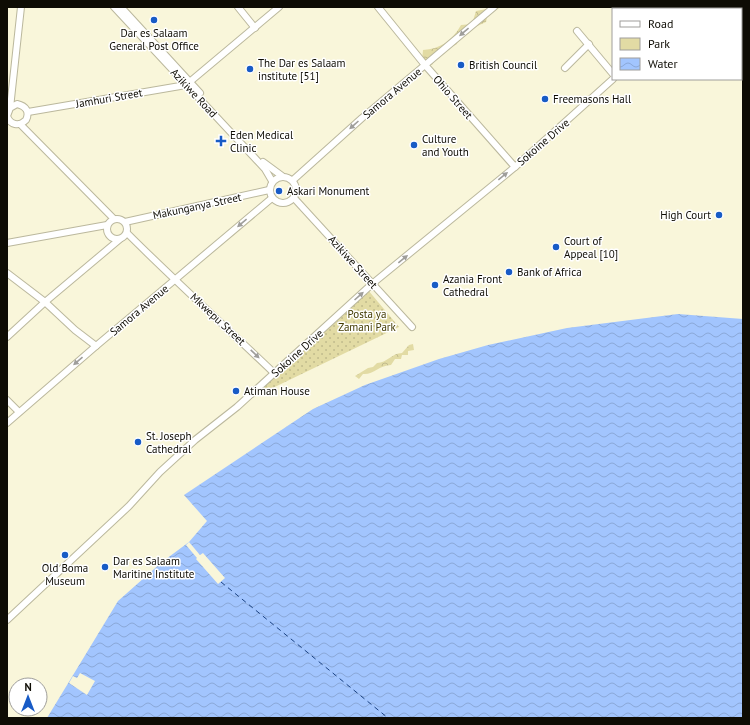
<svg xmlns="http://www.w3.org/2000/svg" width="750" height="725" viewBox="0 0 750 725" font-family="'PT Sans',sans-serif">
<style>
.green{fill:url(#green-dots)}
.forest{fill:url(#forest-crowns)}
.water{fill:url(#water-waves)}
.pier{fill:#f9f6da}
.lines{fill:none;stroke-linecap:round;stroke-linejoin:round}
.ferry{stroke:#1a4283;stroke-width:1;stroke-dasharray:5 4;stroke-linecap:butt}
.minor-casing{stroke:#bbb89d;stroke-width:8}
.minor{stroke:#fff;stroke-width:6}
.oneway{fill:#9f9e9b}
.poi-dot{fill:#185bc6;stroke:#fff;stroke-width:1.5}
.labels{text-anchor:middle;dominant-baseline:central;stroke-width:3;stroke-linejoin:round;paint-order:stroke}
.poi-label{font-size:11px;fill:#0e0c04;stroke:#fff;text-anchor:start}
.street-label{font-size:11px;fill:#0e0c04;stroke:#fff}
.park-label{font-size:11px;fill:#423b02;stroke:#fff}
</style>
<defs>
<pattern id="green-dots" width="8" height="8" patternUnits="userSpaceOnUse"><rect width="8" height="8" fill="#e2dba4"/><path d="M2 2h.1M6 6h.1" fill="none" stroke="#c1bb8c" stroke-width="1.8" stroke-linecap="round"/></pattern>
<pattern id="forest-crowns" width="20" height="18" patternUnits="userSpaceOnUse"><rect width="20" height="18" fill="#e2dba4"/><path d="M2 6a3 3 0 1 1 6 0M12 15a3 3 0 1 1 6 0" fill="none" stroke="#c1bb8c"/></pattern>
<pattern id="water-waves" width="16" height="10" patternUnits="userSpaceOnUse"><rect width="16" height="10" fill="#a2c5fe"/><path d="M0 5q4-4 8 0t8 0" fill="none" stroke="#8aa8d8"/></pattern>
</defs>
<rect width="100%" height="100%" fill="#f9f6da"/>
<!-- green -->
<path class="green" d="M368,290L399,327L248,400Z"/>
<!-- forest -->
<g class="forest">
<path d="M487,7H502L488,13L486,22L473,28L468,34L458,37L457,44L439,54L432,65L422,60L423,50C440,49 452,41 461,25L472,24L476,11L487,9Z"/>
<path d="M413,344L414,350L408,351V355H402L401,359H395L391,365C380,365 373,375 363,374L359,379L355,376L368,368L373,367L377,363C387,363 392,353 402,353L409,345Z"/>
</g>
<!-- water -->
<path class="water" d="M678,314L743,319V718H47L118,601L162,562L189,542L207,521L184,495L313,409L365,385L439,359L488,345L567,328Z"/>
<!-- pier -->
<g class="pier">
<path d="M189,542L200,555L203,553L225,578L218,584L196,559L197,558L186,545Z"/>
<path d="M80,673L95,681L87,695L69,683L73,676L77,678Z"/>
</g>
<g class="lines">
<!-- ferry -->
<path class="ferry" d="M221,582L388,718"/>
<defs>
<g id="minor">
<path d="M114,7L265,169L272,181"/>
<path d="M121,7L200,93"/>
<path d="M238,7L255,28"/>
<path d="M378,7L425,65L515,167"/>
<path d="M623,7L625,9"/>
<path d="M696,9L698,7"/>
<path d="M577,31L613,74"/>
<path d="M565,68L589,44"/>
<path d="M10,108L17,104C26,106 30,112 26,120C19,127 10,125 7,116L10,108L21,7"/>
<path d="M28,112L186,85L279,7"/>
<path d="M20,124L114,219"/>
<path d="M263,162L282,176"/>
<circle cx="283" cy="190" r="13"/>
<path d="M293,180L362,118L494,7"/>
<path d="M294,198L412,327"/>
<circle cx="117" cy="229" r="10"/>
<path d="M125,222L269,190"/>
<path d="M127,233C175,281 225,326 274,373"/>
<path d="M7,243L107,225"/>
<path d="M7,273L45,302L75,330L96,346"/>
<path d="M7,337L45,302L120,239"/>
<path d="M7,400L19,412"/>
<path d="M7,423L96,346L272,198"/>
<path d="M7,620L129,506L160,472L195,440L237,407L372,284L515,167L613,79"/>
</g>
</defs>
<!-- minor casing -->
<use href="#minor" class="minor-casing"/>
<!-- minor -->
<use href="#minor" class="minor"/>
</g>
<!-- one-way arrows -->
<defs><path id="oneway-solid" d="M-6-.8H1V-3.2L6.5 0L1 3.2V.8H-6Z"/></defs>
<g class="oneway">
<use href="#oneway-solid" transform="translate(464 32) rotate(140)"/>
<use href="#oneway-solid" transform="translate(354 125) rotate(138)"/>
<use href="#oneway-solid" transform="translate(503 176) rotate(-39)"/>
<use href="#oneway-solid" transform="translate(242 223) rotate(140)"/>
<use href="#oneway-solid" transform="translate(403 259) rotate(-39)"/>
<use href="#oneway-solid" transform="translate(359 296) rotate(-42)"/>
<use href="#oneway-solid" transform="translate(255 354) rotate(44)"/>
<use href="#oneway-solid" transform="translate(78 361) rotate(139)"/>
</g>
<!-- markers -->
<g class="poi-dot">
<circle cx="154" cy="20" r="4"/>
<circle cx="461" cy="65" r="4"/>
<circle cx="250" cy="69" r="4"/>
<circle cx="545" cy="99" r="4"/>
<path d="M219 135h4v4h4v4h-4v4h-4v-4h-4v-4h4z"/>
<circle cx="414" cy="145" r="4"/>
<circle cx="279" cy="191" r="4"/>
<circle cx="719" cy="215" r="4"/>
<circle cx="556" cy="247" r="4"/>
<circle cx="509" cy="272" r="4"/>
<circle cx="435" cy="285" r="4"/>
<circle cx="236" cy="391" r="4"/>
<circle cx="138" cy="442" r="4"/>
<circle cx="65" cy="555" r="4"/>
<circle cx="105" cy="567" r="4"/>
</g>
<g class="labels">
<!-- poi labels -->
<g class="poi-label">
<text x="154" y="33" text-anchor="middle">Dar es Salaam<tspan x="154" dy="13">General Post Office</tspan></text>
<text x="258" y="63">The Dar es Salaam<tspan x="258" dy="13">institute [51]</tspan></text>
<text x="469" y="65">British Council</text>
<text x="553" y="99">Freemasons Hall</text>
<text x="230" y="135">Eden Medical<tspan x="230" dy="13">Clinic</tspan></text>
<text x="422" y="139">Culture<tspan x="422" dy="13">and Youth</tspan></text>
<text x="287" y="191">Askari Monument</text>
<text x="711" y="215" text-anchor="end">High Court</text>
<text x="564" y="241">Court of<tspan x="564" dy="13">Appeal [10]</tspan></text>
<text x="517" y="272">Bank of Africa</text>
<text x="443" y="279">Azania Front<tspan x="443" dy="13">Cathedral</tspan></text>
<text x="244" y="391">Atiman House</text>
<text x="146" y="436">St. Joseph<tspan x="146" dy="13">Cathedral</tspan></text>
<text x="113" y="561">Dar es Salaam<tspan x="113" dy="13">Maritine Institute</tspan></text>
<text x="65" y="568" text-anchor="middle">Old Boma<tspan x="65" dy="13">Museum</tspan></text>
</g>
<!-- street labels -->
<g class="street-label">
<text transform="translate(194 93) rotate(47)">Azikiwe Road</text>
<text transform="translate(392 93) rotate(-40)">Samora Avenue</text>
<text transform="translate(453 97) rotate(49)">Ohio Street</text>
<text transform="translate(109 98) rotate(-10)">Jamhuri Street</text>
<text transform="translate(543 142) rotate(-41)">Sokoine Drive</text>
<text transform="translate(197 206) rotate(-12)">Makunganya Street</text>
<text transform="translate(353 262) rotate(48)">Azikiwe Street</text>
<text transform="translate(139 310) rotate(-40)">Samora Avenue</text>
<text transform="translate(218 319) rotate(43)">Mkwepu Street</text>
<text transform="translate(297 353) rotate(-42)">Sokoine Drive</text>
</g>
<!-- park labels -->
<g class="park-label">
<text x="367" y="314">Posta ya<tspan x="367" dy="13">Zamani Park</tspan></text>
</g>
</g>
<!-- border -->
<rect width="750" height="725" fill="none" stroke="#0e0c04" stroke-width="16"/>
<!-- legend -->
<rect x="612" y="8" width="130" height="72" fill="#ffffff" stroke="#9f9e9b"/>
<rect x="620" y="21" width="20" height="6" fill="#ffffff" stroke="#9f9e9b"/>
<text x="648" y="28" font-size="12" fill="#0e0c04">Road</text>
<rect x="620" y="38" width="20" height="12" fill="#e2dba4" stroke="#9f9e9b"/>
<text x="648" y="48" font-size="12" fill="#0e0c04">Park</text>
<rect x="620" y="58" width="20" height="12" fill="url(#water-waves)" stroke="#9f9e9b"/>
<text x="648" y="68" font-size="12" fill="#0e0c04">Water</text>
<!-- north arrow -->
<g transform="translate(28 697)"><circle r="19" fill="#ffffff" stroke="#9f9e9b"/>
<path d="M0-3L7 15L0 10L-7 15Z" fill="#185bc6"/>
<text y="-6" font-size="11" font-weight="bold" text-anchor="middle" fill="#0e0c04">N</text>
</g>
</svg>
